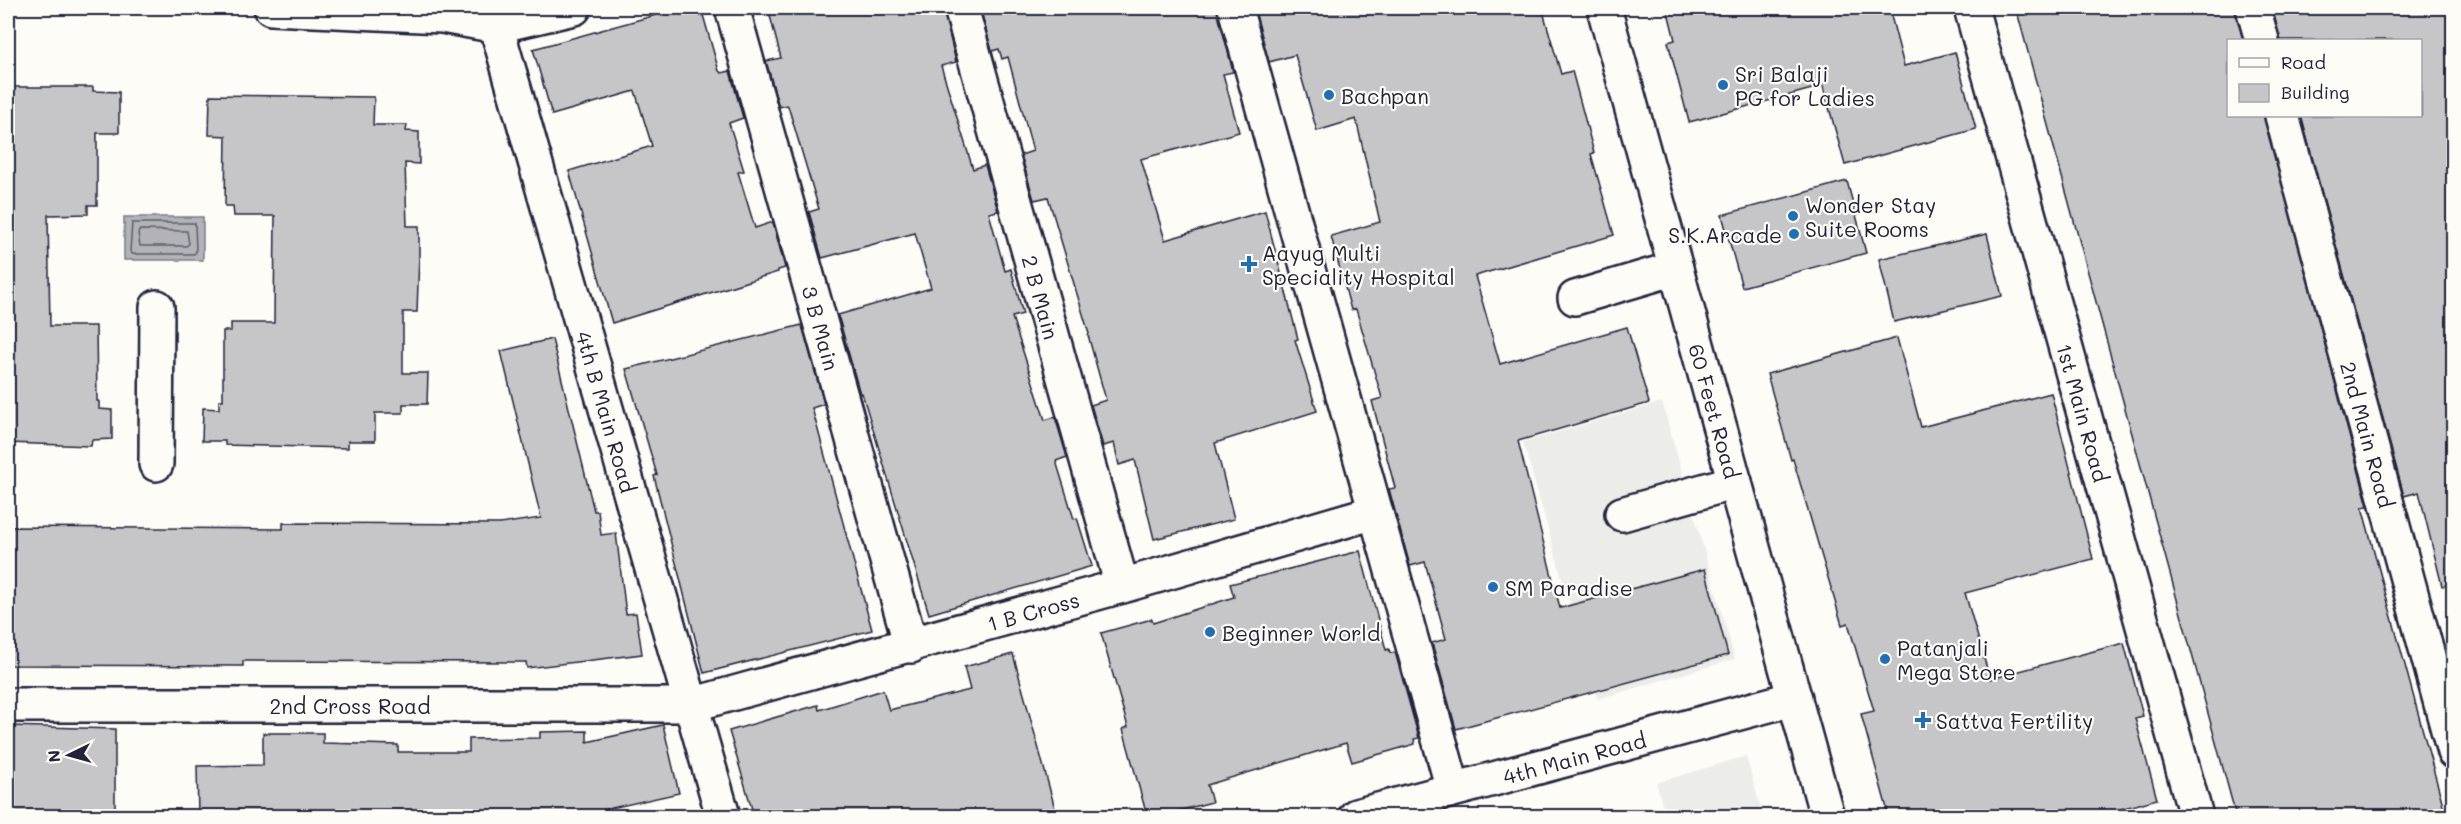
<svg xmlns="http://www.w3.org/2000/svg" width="2461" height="824" viewBox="0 0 2461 824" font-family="Mali,sans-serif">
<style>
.built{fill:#ecece9}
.water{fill:#b2b2b7;stroke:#787885;stroke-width:1.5}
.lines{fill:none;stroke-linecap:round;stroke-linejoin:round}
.shore{stroke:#5c5c6d;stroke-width:1.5}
.building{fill:#c6c6c8;stroke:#22223b;stroke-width:1.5}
.minor-casing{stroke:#22223b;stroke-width:38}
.minor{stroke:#fdfcf7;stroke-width:33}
.poi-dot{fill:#1f6fb2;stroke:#fdfcf7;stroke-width:2}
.labels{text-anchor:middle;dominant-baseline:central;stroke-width:4.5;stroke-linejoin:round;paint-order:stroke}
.poi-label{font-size:21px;fill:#22223b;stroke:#fdfcf7;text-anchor:start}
.street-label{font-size:21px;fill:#22223b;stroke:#fdfcf7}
</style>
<rect width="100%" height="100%" fill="#fdfcf7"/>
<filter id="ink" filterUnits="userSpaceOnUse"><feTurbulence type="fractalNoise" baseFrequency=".0167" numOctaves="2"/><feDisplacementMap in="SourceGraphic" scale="12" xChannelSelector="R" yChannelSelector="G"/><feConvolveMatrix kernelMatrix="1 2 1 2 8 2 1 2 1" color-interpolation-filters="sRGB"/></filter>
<g filter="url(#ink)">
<!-- built -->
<g class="built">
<path d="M1662,402L1735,659L1597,699L1523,442Z"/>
<path d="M1746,756L1763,816H1666L1656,783Z"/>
</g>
<!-- water -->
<rect class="water" x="124" y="217" width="79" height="43"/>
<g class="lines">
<!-- shore -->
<g class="shore">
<path d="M132,223H195L196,252L194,254H132L130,251Z"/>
<path d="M140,230L187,231L189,244L186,246H140L138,233Z"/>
</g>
</g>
<!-- building -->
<g class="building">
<path d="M681,8H701L719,71L722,73L730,71L743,118L729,123L744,171L738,172L755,228L773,222L785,268L778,270V272L612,323L569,171L652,146L635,91L552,115L533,49Z"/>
<path d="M768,8H943L956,62L941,66L973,169L985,165L998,211L989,213L1005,271L1011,269L1023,314L1012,317L1045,420L1055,417L1067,457L1056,461L1074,519L1077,518L1092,566L929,614L862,393L860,394L838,315L931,288L915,233L822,258L809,212L819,209L788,106L787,105L779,107L766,61L781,58Z"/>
<path d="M980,8H1217L1233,72L1223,74L1239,132L1141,159L1165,240L1265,211L1298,339L1295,340L1317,411L1215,443L1234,519L1154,539L1135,460L1119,465L1114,443L1103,446L1091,405L1106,400L1088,335L1089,334L1048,197L1034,200L1021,155L1033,151L1008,57L1002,59L999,49L992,51Z"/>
<path d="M1254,8H1542L1561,74L1572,71L1594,153L1591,154L1614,235L1475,276L1500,364L1627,327L1649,403L1518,441L1560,608L1705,569L1728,655L1456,729L1432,643L1446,639L1425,562L1410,566L1389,489L1395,488L1372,401L1382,398L1356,309L1351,310L1331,236L1380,222L1356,119L1317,131L1295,55L1269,62Z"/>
<path d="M1667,8H1889L1904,66L1955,52L1976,129L1845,165L1823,86L1689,122L1668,42L1675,40Z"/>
<path d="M2016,8H2235L2243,40H2229V116H2264L2368,506L2362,507L2446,816H2236Z"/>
<path d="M2272,8H2446L2454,35V584L2442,586L2419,492L2404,496L2301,116H2421V40H2280Z"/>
<path d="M8,87H93V91L119,92V133H97V205H88V214L48,215L50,326H96L97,401H99V409L112,410V439L92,440L91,446L8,443Z"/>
<path d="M210,95L374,97L373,125H407L406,131L419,132V164L405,163L407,226H419V255L417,312H403V373H428L427,404H403V413H375V441H348V448L225,445V441H202L203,408L219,409V400H223V331H231V323H274L275,216H234L233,206H225L226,136L209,135Z"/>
<path d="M1847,181L1866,253L1742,287L1722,215Z"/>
<path d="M1987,234L2002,296L1894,322L1879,259Z"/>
<path d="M802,325L824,404L812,408L872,630L704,673L654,476L657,475L626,369Z"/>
<path d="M1897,338L1921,427L2051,393L2093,559L1965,593L1990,679L2124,643L2143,716L2135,718L2157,799L2095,816H1889L1861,714L1874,711L1848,623L1842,625L1793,459L1791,460L1767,374Z"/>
<path d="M552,339L594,511H598L601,535L616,533L626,614L636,613L642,654L527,668L526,662L243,661V666L8,665V527L283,529V523L500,524L541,518L501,351Z"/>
<path d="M1360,551L1386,650L1389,649L1390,653L1395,652L1419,738L1414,739L1415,744L1352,762L1346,743L1207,785L1212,802L1159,816H1147L1123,729L1128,727L1101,633L1152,619L1153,623L1234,597L1230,584Z"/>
<path d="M1013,654L1057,816H754L729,731L818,705L819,710L883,690L889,710L970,690L964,667Z"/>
<path d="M663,725L679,793L589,813V816H198L197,766L263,765V733H323V743L398,745V752H469V739L540,738V732L587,731V742Z"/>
<path d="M8,726L115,729V816H8Z"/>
</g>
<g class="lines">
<defs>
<g id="minor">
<path d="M271,8L442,16L497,26L574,8"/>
<path id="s1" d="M491,8L723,816"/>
<path id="s2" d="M732,8L911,646"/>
<path id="s3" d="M961,8L1122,586"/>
<path d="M1235,8L1453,789"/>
<path id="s4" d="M1604,8L1827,816"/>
<path id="s5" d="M1971,8L2196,816"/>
<path d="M2253,8L2262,40"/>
<path id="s6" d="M2282,116L2454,752"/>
<path d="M1575,298L1676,268"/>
<path d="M156,464L157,307"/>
<path d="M1622,514L1735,482"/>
<path id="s7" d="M8,705H691L1122,586L1375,512"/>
<path id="s8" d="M1356,816L1795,698"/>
</g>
</defs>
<!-- minor casing -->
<use href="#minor" class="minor-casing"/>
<!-- minor -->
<use href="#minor" class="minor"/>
</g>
</g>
<!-- markers -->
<g class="poi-dot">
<circle cx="1723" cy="85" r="6"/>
<circle cx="1329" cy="95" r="6"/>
<circle cx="1793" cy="216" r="6"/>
<circle cx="1794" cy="234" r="6"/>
<path d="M1246 255h6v6h6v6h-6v6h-6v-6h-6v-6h6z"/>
<circle cx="1493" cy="587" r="6"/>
<circle cx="1210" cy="632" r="6"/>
<circle cx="1885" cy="659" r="6"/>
<path d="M1920 711h6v6h6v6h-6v6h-6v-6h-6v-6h6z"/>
</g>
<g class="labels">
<!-- poi labels -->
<g class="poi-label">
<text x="1735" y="73">Sri Balaji<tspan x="1735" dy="24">PG for Ladies</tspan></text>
<text x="1341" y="95">Bachpan</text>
<text x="1805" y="204">Wonder Stay<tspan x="1805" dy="24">Suite Rooms</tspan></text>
<text x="1782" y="234" text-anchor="end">S.K.Arcade</text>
<text x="1262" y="252">Aayug Multi<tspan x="1262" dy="24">Speciality Hospital</tspan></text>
<text x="1505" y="587">SM Paradise</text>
<text x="1222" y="632">Beginner World</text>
<text x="1897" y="647">Patanjali<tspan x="1897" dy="24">Mega Store</tspan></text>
<text x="1936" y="720">Sattva Fertility</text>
</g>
<!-- street labels -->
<g class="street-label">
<text stroke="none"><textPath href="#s3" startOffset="300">2 B Main</textPath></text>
<text stroke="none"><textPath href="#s2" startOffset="332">3 B Main</textPath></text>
<text stroke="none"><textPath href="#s1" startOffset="420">4th B Main Road</textPath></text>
<text stroke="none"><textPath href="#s4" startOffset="418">60 Feet Road</textPath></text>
<text stroke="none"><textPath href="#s5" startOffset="420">1st Main Road</textPath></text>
<text stroke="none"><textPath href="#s6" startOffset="330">2nd Main Road</textPath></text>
<text stroke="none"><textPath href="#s7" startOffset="1038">1 B Cross</textPath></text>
<text stroke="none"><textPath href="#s7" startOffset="342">2nd Cross Road</textPath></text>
<text stroke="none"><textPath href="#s8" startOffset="226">4th Main Road</textPath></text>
</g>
</g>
<!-- margin -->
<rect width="2461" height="824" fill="none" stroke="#fdfcf7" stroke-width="30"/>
<rect x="15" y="15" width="2431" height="794" fill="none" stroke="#22223b" stroke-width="2" filter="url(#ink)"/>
<!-- legend -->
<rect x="2227" y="39" width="195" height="78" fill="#fdfcf7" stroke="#a5a5ac" stroke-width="1.5"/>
<rect x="2239" y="58" width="30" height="9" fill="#fdfcf7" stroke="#a5a5ac" stroke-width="1.5"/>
<text x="2281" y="69" font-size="18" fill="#22223b">Road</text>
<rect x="2239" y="84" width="30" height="18" fill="#c6c6c8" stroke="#a5a5ac" stroke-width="1.5"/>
<text x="2281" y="99" font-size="18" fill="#22223b">Building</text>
<!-- north arrow -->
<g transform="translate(69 755) rotate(265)" stroke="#fdfcf7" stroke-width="4.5" paint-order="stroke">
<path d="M0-4.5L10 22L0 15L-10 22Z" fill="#22223b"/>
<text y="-9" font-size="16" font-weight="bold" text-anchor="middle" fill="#22223b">N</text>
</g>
</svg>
